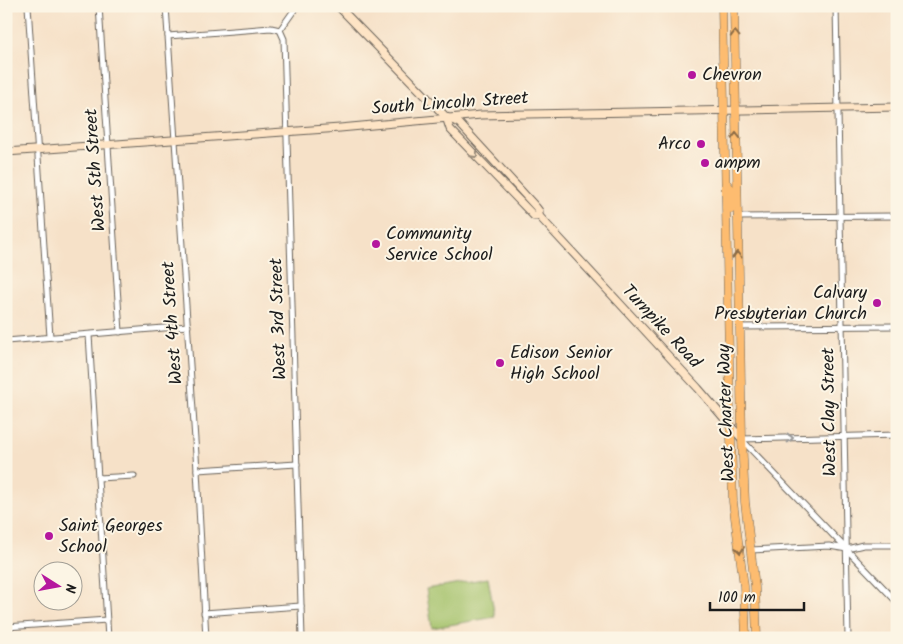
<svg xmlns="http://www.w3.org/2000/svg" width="903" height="644" viewBox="0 0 903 644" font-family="Kalam,sans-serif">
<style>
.green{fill:#a3c169;stroke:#606e42}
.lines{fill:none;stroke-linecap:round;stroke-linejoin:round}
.street-casing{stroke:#686158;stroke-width:7}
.secondary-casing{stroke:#686158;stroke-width:9}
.primary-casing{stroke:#686158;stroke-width:9}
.street{stroke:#fff;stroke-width:5}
.secondary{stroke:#fee4c5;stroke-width:7}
.primary{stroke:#fdbc6f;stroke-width:8}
.oneway{stroke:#8c6c46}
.oneway2{stroke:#988a79}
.oneway3{stroke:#999}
.poi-dot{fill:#b5179e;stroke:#fcf5e5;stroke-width:2}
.labels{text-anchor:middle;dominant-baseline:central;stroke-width:4;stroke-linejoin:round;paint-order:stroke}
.poi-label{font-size:18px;fill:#1c1c1c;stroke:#fcf5e5;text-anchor:start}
.street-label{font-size:18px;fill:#1c1c1c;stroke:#fcf5e5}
</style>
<rect width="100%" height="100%" fill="#fcf5e5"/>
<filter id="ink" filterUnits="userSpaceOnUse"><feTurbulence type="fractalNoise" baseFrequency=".02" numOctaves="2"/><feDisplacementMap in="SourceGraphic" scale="10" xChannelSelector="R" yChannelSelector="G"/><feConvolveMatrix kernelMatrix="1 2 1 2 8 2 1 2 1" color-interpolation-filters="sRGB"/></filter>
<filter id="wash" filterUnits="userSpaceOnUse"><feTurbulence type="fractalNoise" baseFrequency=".0096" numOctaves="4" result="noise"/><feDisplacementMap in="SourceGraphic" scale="20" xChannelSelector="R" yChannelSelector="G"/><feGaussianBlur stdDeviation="1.12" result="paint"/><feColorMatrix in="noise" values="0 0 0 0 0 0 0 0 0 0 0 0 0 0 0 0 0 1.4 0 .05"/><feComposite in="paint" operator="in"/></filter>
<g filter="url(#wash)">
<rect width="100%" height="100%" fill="#f6e1c8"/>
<!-- green -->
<path class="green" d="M488,578L495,617L432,628L426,589Z"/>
</g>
<g filter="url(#ink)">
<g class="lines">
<defs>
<g id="street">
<path d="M28,6L50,337"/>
<path d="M99,6L120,332"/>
<path d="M166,6L197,470L206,638"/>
<path d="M297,6L280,30L284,39L302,638"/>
<path d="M836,6L848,638"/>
<path d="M168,36L271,28L280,30"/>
<path d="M737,217L897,216"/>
<path d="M739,327L897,326"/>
<path d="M89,335L108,638"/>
<path d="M6,341L188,326"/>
<path d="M742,439L897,435"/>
<path d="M742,440L897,602"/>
<path d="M197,470L297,464"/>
<path d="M98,478L134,476"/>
<path d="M751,550L829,546L847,549L863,545H897"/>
<path d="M204,613L301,606"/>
<path d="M6,627L107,620"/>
<path d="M6,632L8,638"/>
</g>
<g id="secondary">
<path d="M338,6L446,117L459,123L536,207L539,211V216"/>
<path d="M446,117L450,129L534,216H539L698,388L742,439"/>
<path d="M6,152L340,128L481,115L897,107"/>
</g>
<g id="primary">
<path d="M722,6L730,407L733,502L744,586L746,638"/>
<path d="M734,6L742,439L745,502L755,587L757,638"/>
<path d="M727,184L731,189L732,209"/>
</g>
</defs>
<!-- street casing -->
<use href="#street" class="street-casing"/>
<!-- secondary casing -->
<use href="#secondary" class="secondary-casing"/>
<!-- primary casing -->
<use href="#primary" class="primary-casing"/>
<!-- street -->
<use href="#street" class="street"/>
<!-- secondary -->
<use href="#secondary" class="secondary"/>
<!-- primary -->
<use href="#primary" class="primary"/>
</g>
<!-- one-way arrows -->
<defs><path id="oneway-chevron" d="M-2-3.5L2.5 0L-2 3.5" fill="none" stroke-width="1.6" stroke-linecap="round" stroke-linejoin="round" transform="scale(1.25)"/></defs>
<g class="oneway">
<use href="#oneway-chevron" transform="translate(735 34) rotate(-92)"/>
<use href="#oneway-chevron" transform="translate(736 136) rotate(-91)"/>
<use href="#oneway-chevron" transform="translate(737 255) rotate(-91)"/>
<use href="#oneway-chevron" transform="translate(740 550) rotate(83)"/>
</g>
<use class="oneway2" href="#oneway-chevron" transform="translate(475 155) rotate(47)"/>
<use class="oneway3" href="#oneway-chevron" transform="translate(790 438) rotate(-1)"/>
</g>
<!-- markers -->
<g class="poi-dot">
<circle cx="692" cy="75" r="5"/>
<circle cx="701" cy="144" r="5"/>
<circle cx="705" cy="163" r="5"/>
<circle cx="376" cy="244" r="5"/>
<circle cx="877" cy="303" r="5"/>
<circle cx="500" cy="363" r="5"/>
<circle cx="49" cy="536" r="5"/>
</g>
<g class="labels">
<!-- poi labels -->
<g class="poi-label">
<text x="702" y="75">Chevron</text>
<text x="691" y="144" text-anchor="end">Arco</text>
<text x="715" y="163">ampm</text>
<text x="386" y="234">Community<tspan x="386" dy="21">Service School</tspan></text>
<text x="867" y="293" text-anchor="end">Calvary<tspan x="867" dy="21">Presbyterian Church</tspan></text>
<text x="510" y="353">Edison Senior<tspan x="510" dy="21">High School</tspan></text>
<text x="59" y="526">Saint Georges<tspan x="59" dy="21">School</tspan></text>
</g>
<!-- street labels -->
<g class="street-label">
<text transform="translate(450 104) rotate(-4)">South Lincoln Street</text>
<text transform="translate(96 170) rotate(-94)">West 5th Street</text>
<text transform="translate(279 319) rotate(-92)">West 3rd Street</text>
<text transform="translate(173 323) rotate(-94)">West 4th Street</text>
<text transform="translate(661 327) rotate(47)">Turnpike Road</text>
<text transform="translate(830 412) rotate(-91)">West Clay Street</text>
<text transform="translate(727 413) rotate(-92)">West Charter Way</text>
</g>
</g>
<!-- margin -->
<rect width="903" height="644" fill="none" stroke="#fcf5e5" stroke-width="25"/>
<!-- north arrow -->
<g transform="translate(58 586) rotate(101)"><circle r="24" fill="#fcf5e5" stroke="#a29e95"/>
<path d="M0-4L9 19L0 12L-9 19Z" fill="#b5179e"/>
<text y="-8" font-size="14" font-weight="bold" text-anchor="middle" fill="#1c1c1c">N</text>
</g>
<!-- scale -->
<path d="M710 602v8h94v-8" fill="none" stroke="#1c1c1c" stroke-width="2.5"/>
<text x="718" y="602" font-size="15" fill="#1c1c1c" stroke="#fcf5e5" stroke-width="4" paint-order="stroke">100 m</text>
</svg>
